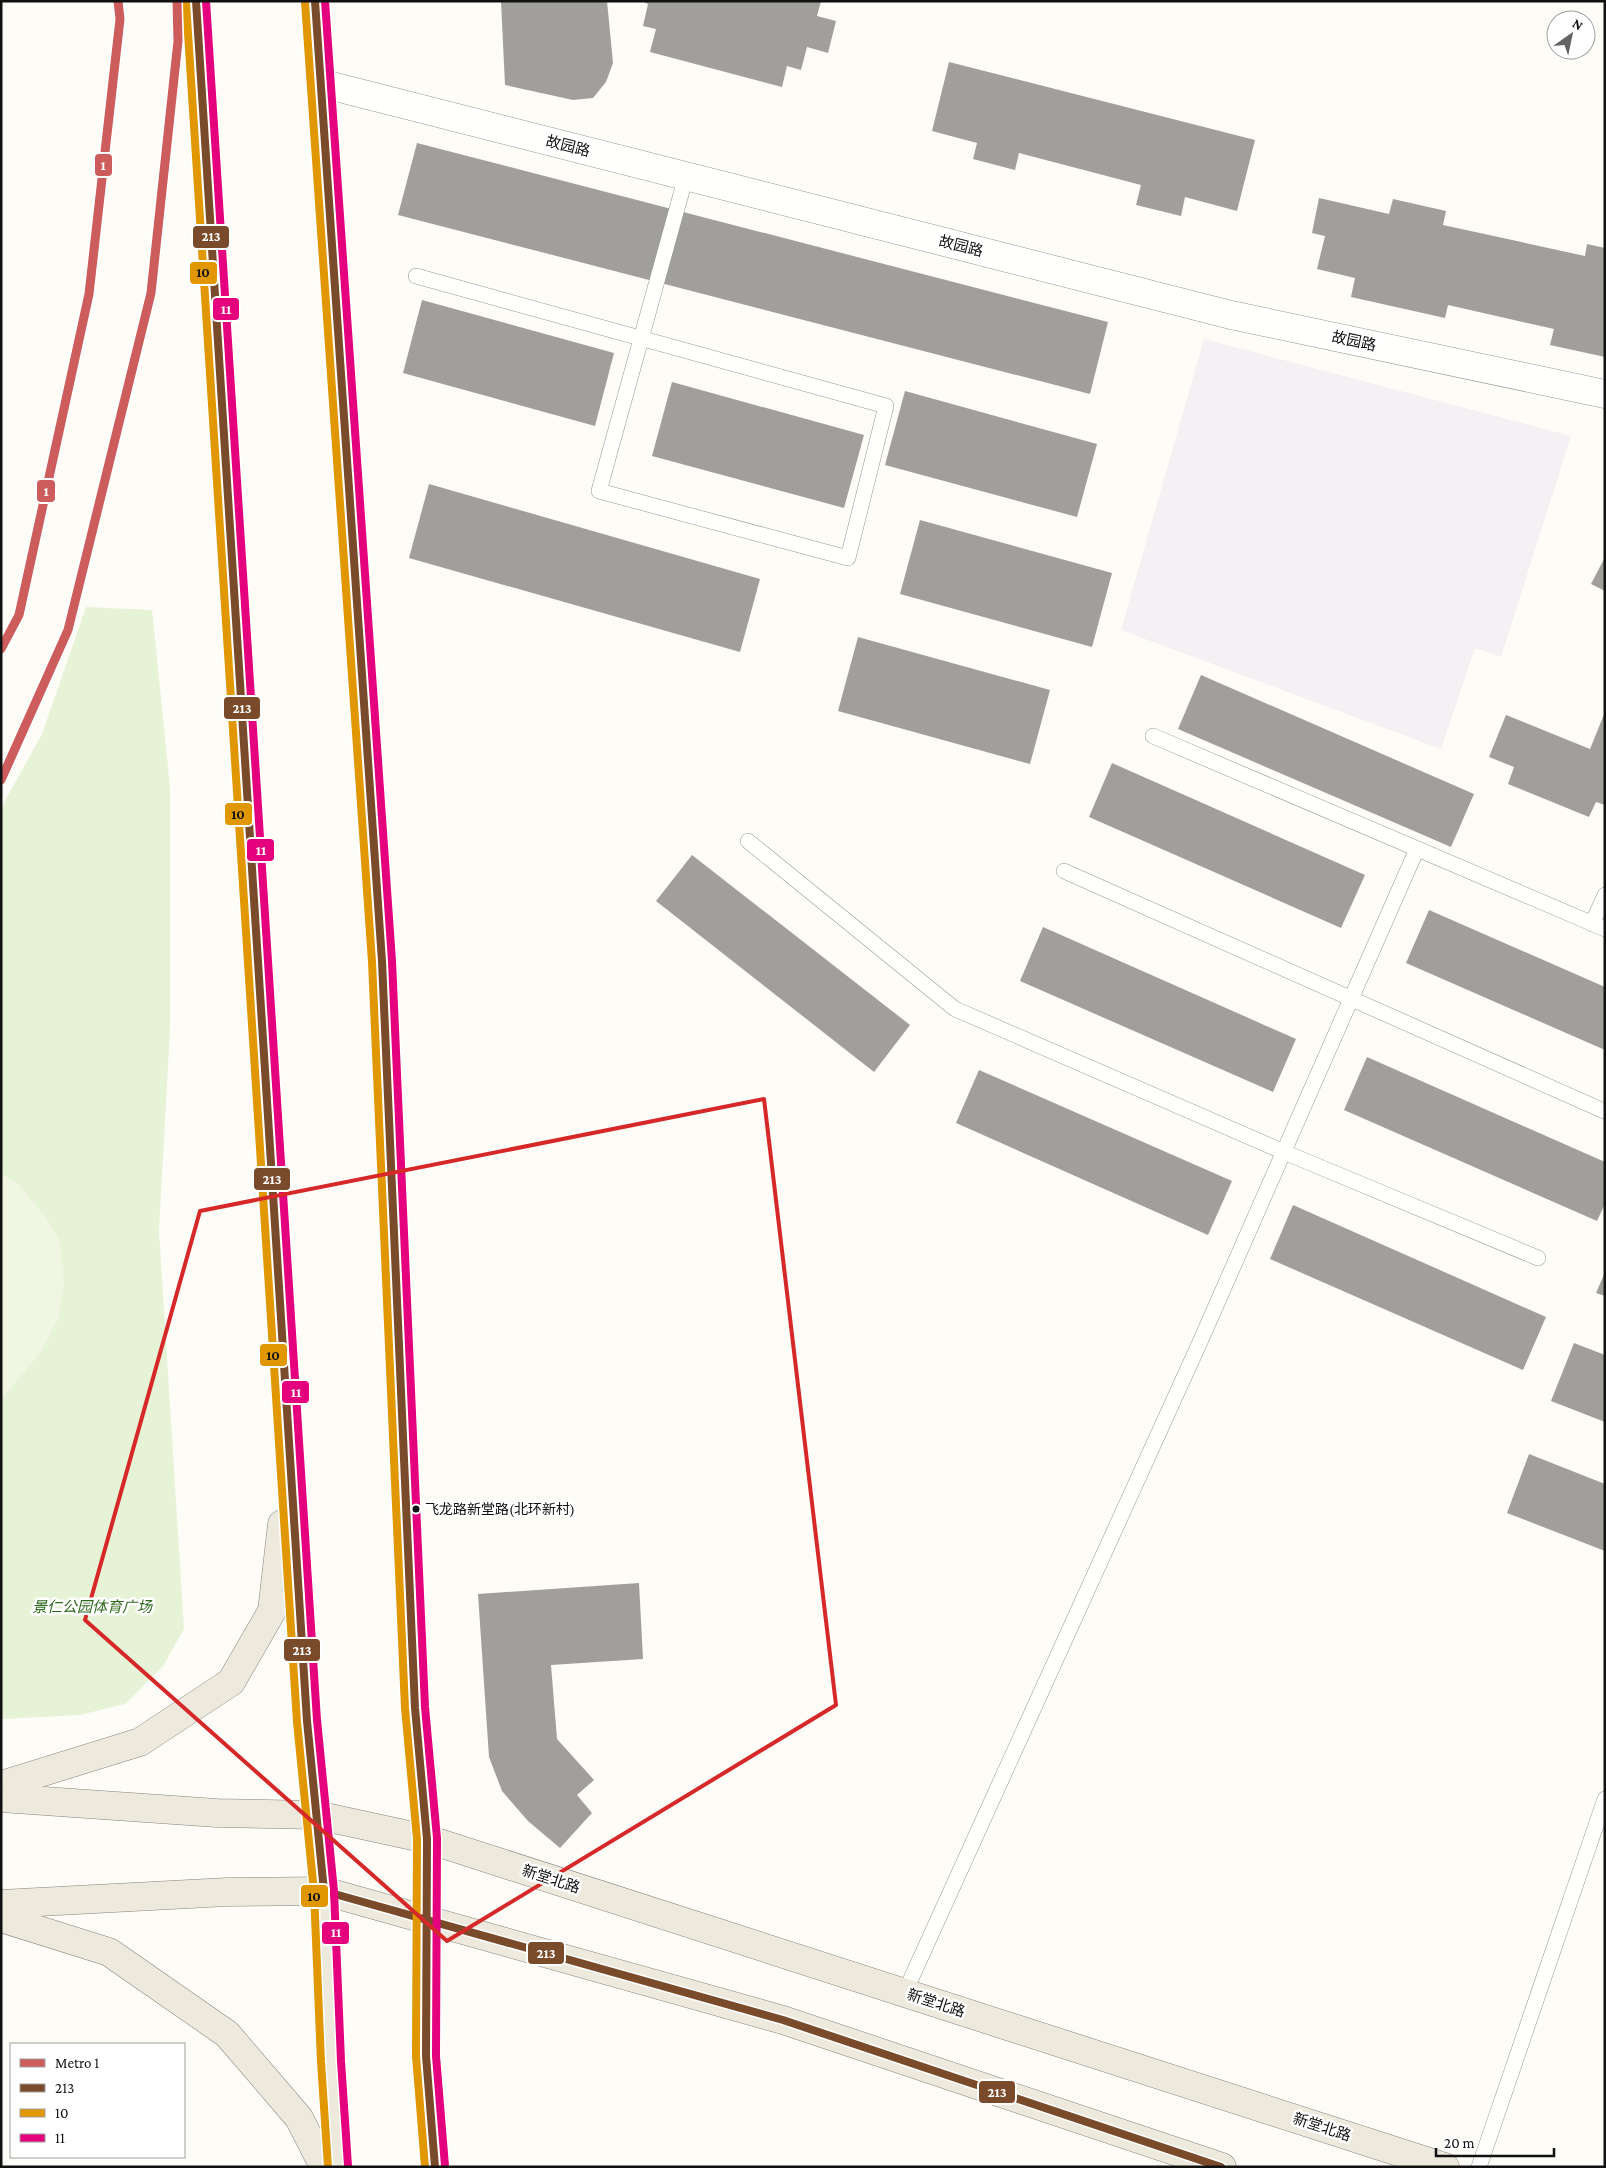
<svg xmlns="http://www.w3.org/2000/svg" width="1606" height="2168" viewBox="0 0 1606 2168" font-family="'Crimson Pro','Noto Sans SC',serif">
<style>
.industrial{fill:#f5f0f3}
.green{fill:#e7f3d7}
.pitch{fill:#f0f6e1}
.building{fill:#a19f9c}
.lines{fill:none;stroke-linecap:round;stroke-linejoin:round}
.lane-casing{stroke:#979795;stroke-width:16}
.street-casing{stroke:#979795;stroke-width:29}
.primary-casing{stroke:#858482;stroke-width:29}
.lane{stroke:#fffffe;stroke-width:15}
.street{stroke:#fffffe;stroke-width:28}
.primary{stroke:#ede9dc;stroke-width:28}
.bus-1-casing{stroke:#fff;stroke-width:11}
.bus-2-casing{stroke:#fff;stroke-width:11}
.bus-3-casing{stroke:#fff;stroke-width:11}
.bus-1{stroke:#7a4b2a;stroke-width:8}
.bus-2{stroke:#e09702;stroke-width:8}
.bus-3{stroke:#e5007d;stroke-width:8}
.metro-1-casing{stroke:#fff;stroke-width:12}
.metro-1{stroke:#cd5c5c;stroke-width:9}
.marked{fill:none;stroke:#d62828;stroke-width:4;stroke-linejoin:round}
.bus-dot{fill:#111;stroke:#fff;stroke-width:2}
.labels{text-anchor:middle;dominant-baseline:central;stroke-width:5;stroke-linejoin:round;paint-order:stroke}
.bus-label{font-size:14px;fill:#111;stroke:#fff;text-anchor:start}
.street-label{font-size:15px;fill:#111;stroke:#fff}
.park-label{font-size:15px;font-style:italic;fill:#2f6b1f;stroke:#fff}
.line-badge{stroke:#fff;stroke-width:2}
.badge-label{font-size:14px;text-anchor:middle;font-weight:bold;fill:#fff}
.pale-badge-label{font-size:14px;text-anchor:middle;font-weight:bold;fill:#111}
</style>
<rect width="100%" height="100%" fill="#fdfcf7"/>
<!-- industrial -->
<path class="industrial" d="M1204,339L1571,436L1501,657L1475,648L1441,749L1121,630Z"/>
<!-- green -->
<path class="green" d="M86,607L152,610L170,786V1029L159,1230L184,1629L163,1666L125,1704L80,1715L1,1719V808L42,734Z"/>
<!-- pitch -->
<path class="pitch" d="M1,1173L19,1185L45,1216L60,1240L64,1282L59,1316L41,1352L1,1400Z"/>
<!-- building -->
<g class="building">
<path d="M501,1H607L613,63L606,82L593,98L573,100L505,85Z"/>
<path d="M641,1H821L817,16L836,21L828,53L807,47L801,70L787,66L782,87L650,52L656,29L643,26L648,4Z"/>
<path d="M949,62L1255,140L1237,211L1185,197L1181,216L1136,205L1141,185L1019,153L1015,170L973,159L977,143L932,131Z"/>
<path d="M417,143L1108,322L1090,394L398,215Z"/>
<path d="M1319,198L1389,214L1393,199L1446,211L1443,225L1585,256L1587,244L1605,248V357L1550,345L1554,329L1448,305L1445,318L1351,297L1355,278L1317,269L1325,236L1312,233Z"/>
<path d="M422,300L614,353L595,426L403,373Z"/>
<path d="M672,382L864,435L844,508L652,456Z"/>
<path d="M905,391L1097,444L1077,517L885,465Z"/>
<path d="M429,484L760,579L740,652L409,558Z"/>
<path d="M920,520L1112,573L1092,647L900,594Z"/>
<path d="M1605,557V591L1591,584Z"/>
<path d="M858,637L1050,690L1030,764L838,711Z"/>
<path d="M1201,675L1474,794L1451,847L1178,729Z"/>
<path d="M1605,712V805L1596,802L1589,817L1508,784L1514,767L1489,757L1506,715L1590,749Z"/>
<path d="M1112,763L1365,875L1341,928L1089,817Z"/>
<path d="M692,855L910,1025L874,1072L656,901Z"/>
<path d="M1429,910L1605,987V1050L1406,963Z"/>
<path d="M1043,927L1296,1039L1273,1092L1020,981Z"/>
<path d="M1367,1057L1605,1162V1204L1597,1221L1344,1110Z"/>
<path d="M979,1070L1232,1181L1208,1235L956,1123Z"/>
<path d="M1293,1205L1546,1317L1523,1370L1270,1259Z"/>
<path d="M1605,1272V1296L1596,1293Z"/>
<path d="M1574,1343L1605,1355V1422L1551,1401Z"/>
<path d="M1529,1454L1605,1484V1551L1507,1513Z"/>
<path d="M639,1583L643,1659L551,1665L557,1739L594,1780L577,1795L592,1813L560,1848L528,1821L502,1791L489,1757L478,1594Z"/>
</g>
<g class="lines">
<defs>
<g id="lane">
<path d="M416,276L886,406L848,558L599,491L686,176"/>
<path d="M1153,736L1605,929"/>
<path d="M748,841L955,1009L1284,1152L1538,1258"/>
<path d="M1064,871L1604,1111"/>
<path d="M1592,924L1605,895"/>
<path d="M905,1992L1200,1342L1417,849"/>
<path d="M1479,2167L1605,1799"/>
</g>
<path id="street" d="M320,83L1231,315L1605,394"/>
<g id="primary">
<path d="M196,1L307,1721L324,1891L331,2062L338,2167"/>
<path d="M315,1L382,961L415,1708L427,1839L426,2056L435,2167"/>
<path d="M1,1785L140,1742L231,1682L272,1611L282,1524"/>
<path d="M1,1798L217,1813L316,1815L427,1839L1445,2167"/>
<path d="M1,1904L227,1892L324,1891L783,2020L1222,2167"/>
<path d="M1,1918L109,1952L227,2034L299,2118L324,2167"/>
</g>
</defs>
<!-- lane casing -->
<use href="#lane" class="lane-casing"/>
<!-- street casing -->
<use href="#street" class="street-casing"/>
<!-- primary casing -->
<use href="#primary" class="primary-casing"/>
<!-- lane -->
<use href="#lane" class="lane"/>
<!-- street -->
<use href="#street" class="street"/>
<!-- primary -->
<use href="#primary" class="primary"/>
<defs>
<g id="bus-1">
<path d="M196,1L307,1721L324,1891L783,2020L1221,2167"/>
<path d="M315,1L382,961L415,1708L427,1839L426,2056L435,2167"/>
</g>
<g id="bus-2">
<path d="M186,2L297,1722L314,1892L321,2062L328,2167"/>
<path d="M305,2L372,962L405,1708L417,1839L416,2056L425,2167"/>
</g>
<g id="bus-3">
<path d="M206,1L317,1720L334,1891L341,2061L348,2166"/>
<path d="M325,1L392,961L425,1707L437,1838L436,2056L445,2166"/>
</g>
</defs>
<!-- bus-1 casing -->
<use href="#bus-1" class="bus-1-casing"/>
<!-- bus-2 casing -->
<use href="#bus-2" class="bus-2-casing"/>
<!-- bus-3 casing -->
<use href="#bus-3" class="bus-3-casing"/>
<!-- bus-1 -->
<use href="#bus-1" class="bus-1"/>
<!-- bus-2 -->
<use href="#bus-2" class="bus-2"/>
<!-- bus-3 -->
<use href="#bus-3" class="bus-3"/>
<defs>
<g id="metro-1">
<path d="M1,649L19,615L89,294L120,19L118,1"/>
<path d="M1,780L68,630L151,293L178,41L177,1"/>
</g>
</defs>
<!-- metro-1 casing -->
<use href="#metro-1" class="metro-1-casing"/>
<!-- metro-1 -->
<use href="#metro-1" class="metro-1"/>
</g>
<!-- marked area -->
<path class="marked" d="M764,1099L836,1705L447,1941L85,1620L200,1211Z"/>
<!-- markers -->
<circle class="bus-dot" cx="416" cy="1509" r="4.5"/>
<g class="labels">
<!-- bus labels -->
<g class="bus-label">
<text x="425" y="1509">飞龙路新堂路(北环新村)</text>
</g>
<!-- street labels -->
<g class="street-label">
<text transform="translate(568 146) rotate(14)">故园路</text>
<text transform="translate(961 246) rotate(14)">故园路</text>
<text transform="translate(1354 341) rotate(12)">故园路</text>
<text transform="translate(551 1879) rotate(18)">新堂北路</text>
<text transform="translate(936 2003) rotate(18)">新堂北路</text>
<text transform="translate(1322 2127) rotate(18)">新堂北路</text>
</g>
<!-- park labels -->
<g class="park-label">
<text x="92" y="1607">景仁公园体育广场</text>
</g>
</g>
<g class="line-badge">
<rect x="94" y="153" width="19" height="24" rx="5" fill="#cd5c5c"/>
<rect x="192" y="225" width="38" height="24" rx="5" fill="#7a4b2a"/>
<rect x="189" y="261" width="29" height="24" rx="5" fill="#e09702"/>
<rect x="212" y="297" width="28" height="24" rx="5" fill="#e5007d"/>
<rect x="36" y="479" width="20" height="24" rx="5" fill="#cd5c5c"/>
<rect x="223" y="696" width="38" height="24" rx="5" fill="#7a4b2a"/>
<rect x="224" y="802" width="29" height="24" rx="5" fill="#e09702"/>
<rect x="246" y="838" width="29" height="24" rx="5" fill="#e5007d"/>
<rect x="253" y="1167" width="38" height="24" rx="5" fill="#7a4b2a"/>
<rect x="259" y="1343" width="29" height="24" rx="5" fill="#e09702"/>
<rect x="281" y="1380" width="29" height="24" rx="5" fill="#e5007d"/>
<rect x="283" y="1638" width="38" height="24" rx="5" fill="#7a4b2a"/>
<rect x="300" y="1884" width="29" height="24" rx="5" fill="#e09702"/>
<rect x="321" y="1921" width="29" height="24" rx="5" fill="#e5007d"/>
<rect x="527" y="1941" width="38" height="24" rx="5" fill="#7a4b2a"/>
<rect x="978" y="2080" width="38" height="24" rx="5" fill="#7a4b2a"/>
</g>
<g class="badge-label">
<text x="103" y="170">1</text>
<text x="211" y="241">213</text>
<text x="226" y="314">11</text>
<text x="46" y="496">1</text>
<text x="242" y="713">213</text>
<text x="261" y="855">11</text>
<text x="272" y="1184">213</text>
<text x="296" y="1397">11</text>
<text x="302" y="1655">213</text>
<text x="336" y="1937">11</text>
<text x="546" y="1958">213</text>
<text x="997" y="2097">213</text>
</g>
<g class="pale-badge-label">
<text x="203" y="277">10</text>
<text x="238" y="819">10</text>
<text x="273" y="1360">10</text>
<text x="314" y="1901">10</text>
</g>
<!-- border -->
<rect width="1606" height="2168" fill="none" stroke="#111111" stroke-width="5"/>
<!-- legend -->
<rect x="10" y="2043" width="175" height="115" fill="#ffffff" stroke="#a0a0a0"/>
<rect x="20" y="2059" width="25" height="8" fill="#cd5c5c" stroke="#a0a0a0"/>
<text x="55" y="2068" font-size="15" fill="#111111">Metro 1</text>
<rect x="20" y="2084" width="25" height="8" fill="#7a4b2a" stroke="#a0a0a0"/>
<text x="55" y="2093" font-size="15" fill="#111111">213</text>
<rect x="20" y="2109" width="25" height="8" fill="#e09702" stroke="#a0a0a0"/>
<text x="55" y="2118" font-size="15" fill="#111111">10</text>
<rect x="20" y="2134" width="25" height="8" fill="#e5007d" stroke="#a0a0a0"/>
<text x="55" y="2143" font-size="15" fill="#111111">11</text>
<!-- north arrow -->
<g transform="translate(1571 35) rotate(33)"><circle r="24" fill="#ffffff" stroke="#a0a0a0"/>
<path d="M0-4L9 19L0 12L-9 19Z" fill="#646362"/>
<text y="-8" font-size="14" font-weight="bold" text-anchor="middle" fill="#111111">N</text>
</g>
<!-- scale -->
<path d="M1436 2148v8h118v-8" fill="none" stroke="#111111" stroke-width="2.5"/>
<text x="1444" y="2148" font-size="15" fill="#111111" stroke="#ffffff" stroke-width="4" paint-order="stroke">20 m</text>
</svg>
